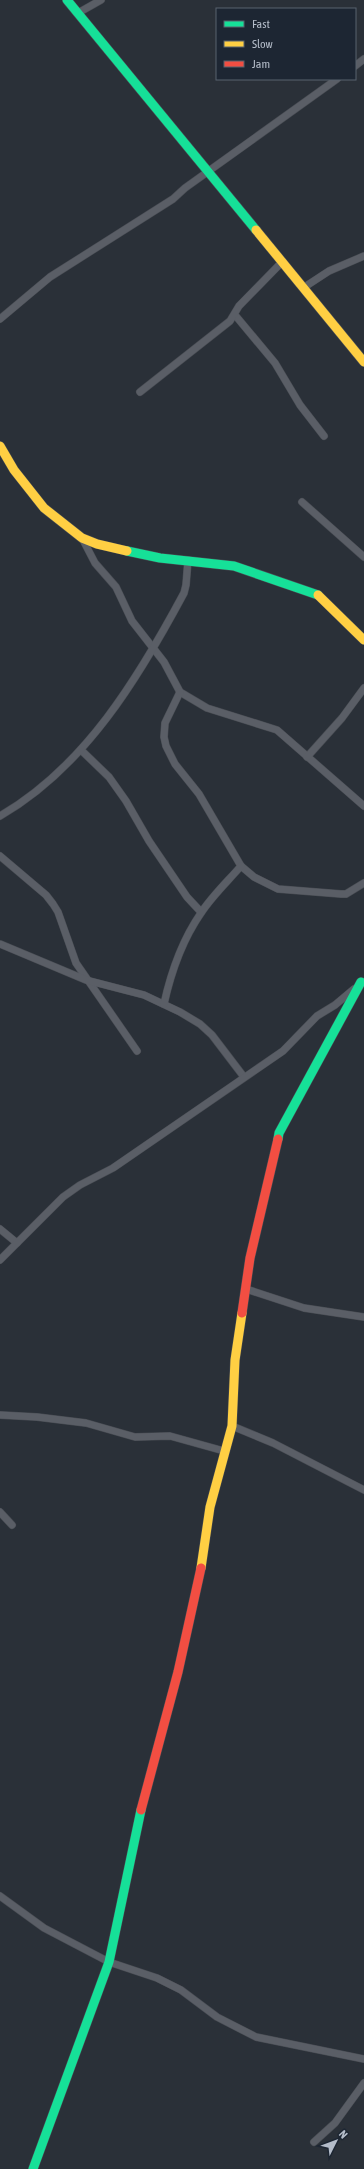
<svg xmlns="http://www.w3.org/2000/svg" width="364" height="2169" viewBox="0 0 364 2169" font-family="'Asap Condensed',sans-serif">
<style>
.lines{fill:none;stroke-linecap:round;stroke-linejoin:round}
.street-casing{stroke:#484c53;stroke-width:8}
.fast-casing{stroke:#484c53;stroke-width:10}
.slow-casing{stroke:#484c53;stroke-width:10}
.jam-casing{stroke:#484c53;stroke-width:10}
.street{stroke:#5a5e66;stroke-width:7}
.fast{stroke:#16e098;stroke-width:9}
.slow{stroke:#ffcf43;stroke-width:9}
.jam{stroke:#f24e42;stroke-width:9}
</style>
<rect width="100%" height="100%" fill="#2a3038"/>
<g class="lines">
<defs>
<g id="street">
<path d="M78,13L101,0"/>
<path d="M355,66L364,59"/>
<path d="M303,288L329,271L364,256"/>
<path d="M235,315L275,363L300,405L324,436"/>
<path d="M0,319L50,277L173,199L185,188L337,79"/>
<path d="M140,392L230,321L239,306L282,262"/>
<path d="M302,502L364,557"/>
<path d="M82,538L95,563L116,587L132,621L164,662L180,692L207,708L277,730L364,806"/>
<path d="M180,692L165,723L164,737L166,746L175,764L199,794L241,866L254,877L278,889L341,894H346L364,883"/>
<path d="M81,750L109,777L126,801L149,841L187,897L201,912"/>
<path d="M307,757L342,718L364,688"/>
<path d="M0,816C85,767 139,677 184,593L186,585L188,560"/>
<path d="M0,856L46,895L53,904L58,912L76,963L137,1051"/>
<path d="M0,944L86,980L144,995L180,1012L200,1024L212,1035L244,1077"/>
<path d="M164,1004C171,972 183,939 201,913C212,896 228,881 241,866"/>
<path d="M0,1229L17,1243"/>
<path d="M0,1260L63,1197L80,1185L113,1168L283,1051L317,1016L335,1005L354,989"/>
<path d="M246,1289L304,1308L364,1317"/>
<path d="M0,1415L37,1417L86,1423L135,1437L170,1436L224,1451"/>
<path d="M232,1426L273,1443L364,1490"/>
<path d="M0,1512L12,1525"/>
<path d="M0,1896L44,1928L109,1962L157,1978L181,1990L217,2017L256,2037L364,2059"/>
<path d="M314,2142L335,2123L364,2083"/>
</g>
<g id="fast">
<path d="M67,0L256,230"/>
<path d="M127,551L160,558L234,566L318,595"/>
<path d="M278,1139L279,1133L361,982"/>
<path d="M33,2169L109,1962L141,1810"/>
</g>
<g id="slow">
<path d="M256,230L364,362"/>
<path d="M0,446L14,470L44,508L82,538L97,544L127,551"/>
<path d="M318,595L364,640"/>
<path d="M201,1568L210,1507L232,1426L235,1360L242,1313"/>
</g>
<g id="jam">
<path d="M242,1313L250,1258L278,1139"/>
<path d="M141,1810L178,1672L201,1568"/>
</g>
</defs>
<!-- street casing -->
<use href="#street" class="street-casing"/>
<!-- fast casing -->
<use href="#fast" class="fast-casing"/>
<!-- slow casing -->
<use href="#slow" class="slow-casing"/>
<!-- jam casing -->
<use href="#jam" class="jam-casing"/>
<!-- street -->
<use href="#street" class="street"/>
<!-- fast -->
<use href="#fast" class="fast"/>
<!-- slow -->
<use href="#slow" class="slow"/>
<!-- jam -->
<use href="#jam" class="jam"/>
</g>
<!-- legend -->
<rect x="216" y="8" width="140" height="72" fill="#1d2633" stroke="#59626f"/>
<rect x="224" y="21" width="20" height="6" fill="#16e098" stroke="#59626f"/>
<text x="252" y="28" font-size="12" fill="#b4bcc9">Fast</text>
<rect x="224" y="41" width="20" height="6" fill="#ffcf43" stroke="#59626f"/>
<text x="252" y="48" font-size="12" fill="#b4bcc9">Slow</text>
<rect x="224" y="61" width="20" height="6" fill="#f24e42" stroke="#59626f"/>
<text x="252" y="68" font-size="12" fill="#b4bcc9">Jam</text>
<!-- north arrow -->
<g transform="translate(336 2141) rotate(48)" stroke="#1d2633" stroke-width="3" paint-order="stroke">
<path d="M0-3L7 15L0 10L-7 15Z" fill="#b4bcc9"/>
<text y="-6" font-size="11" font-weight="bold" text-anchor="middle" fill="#b4bcc9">N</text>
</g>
</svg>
